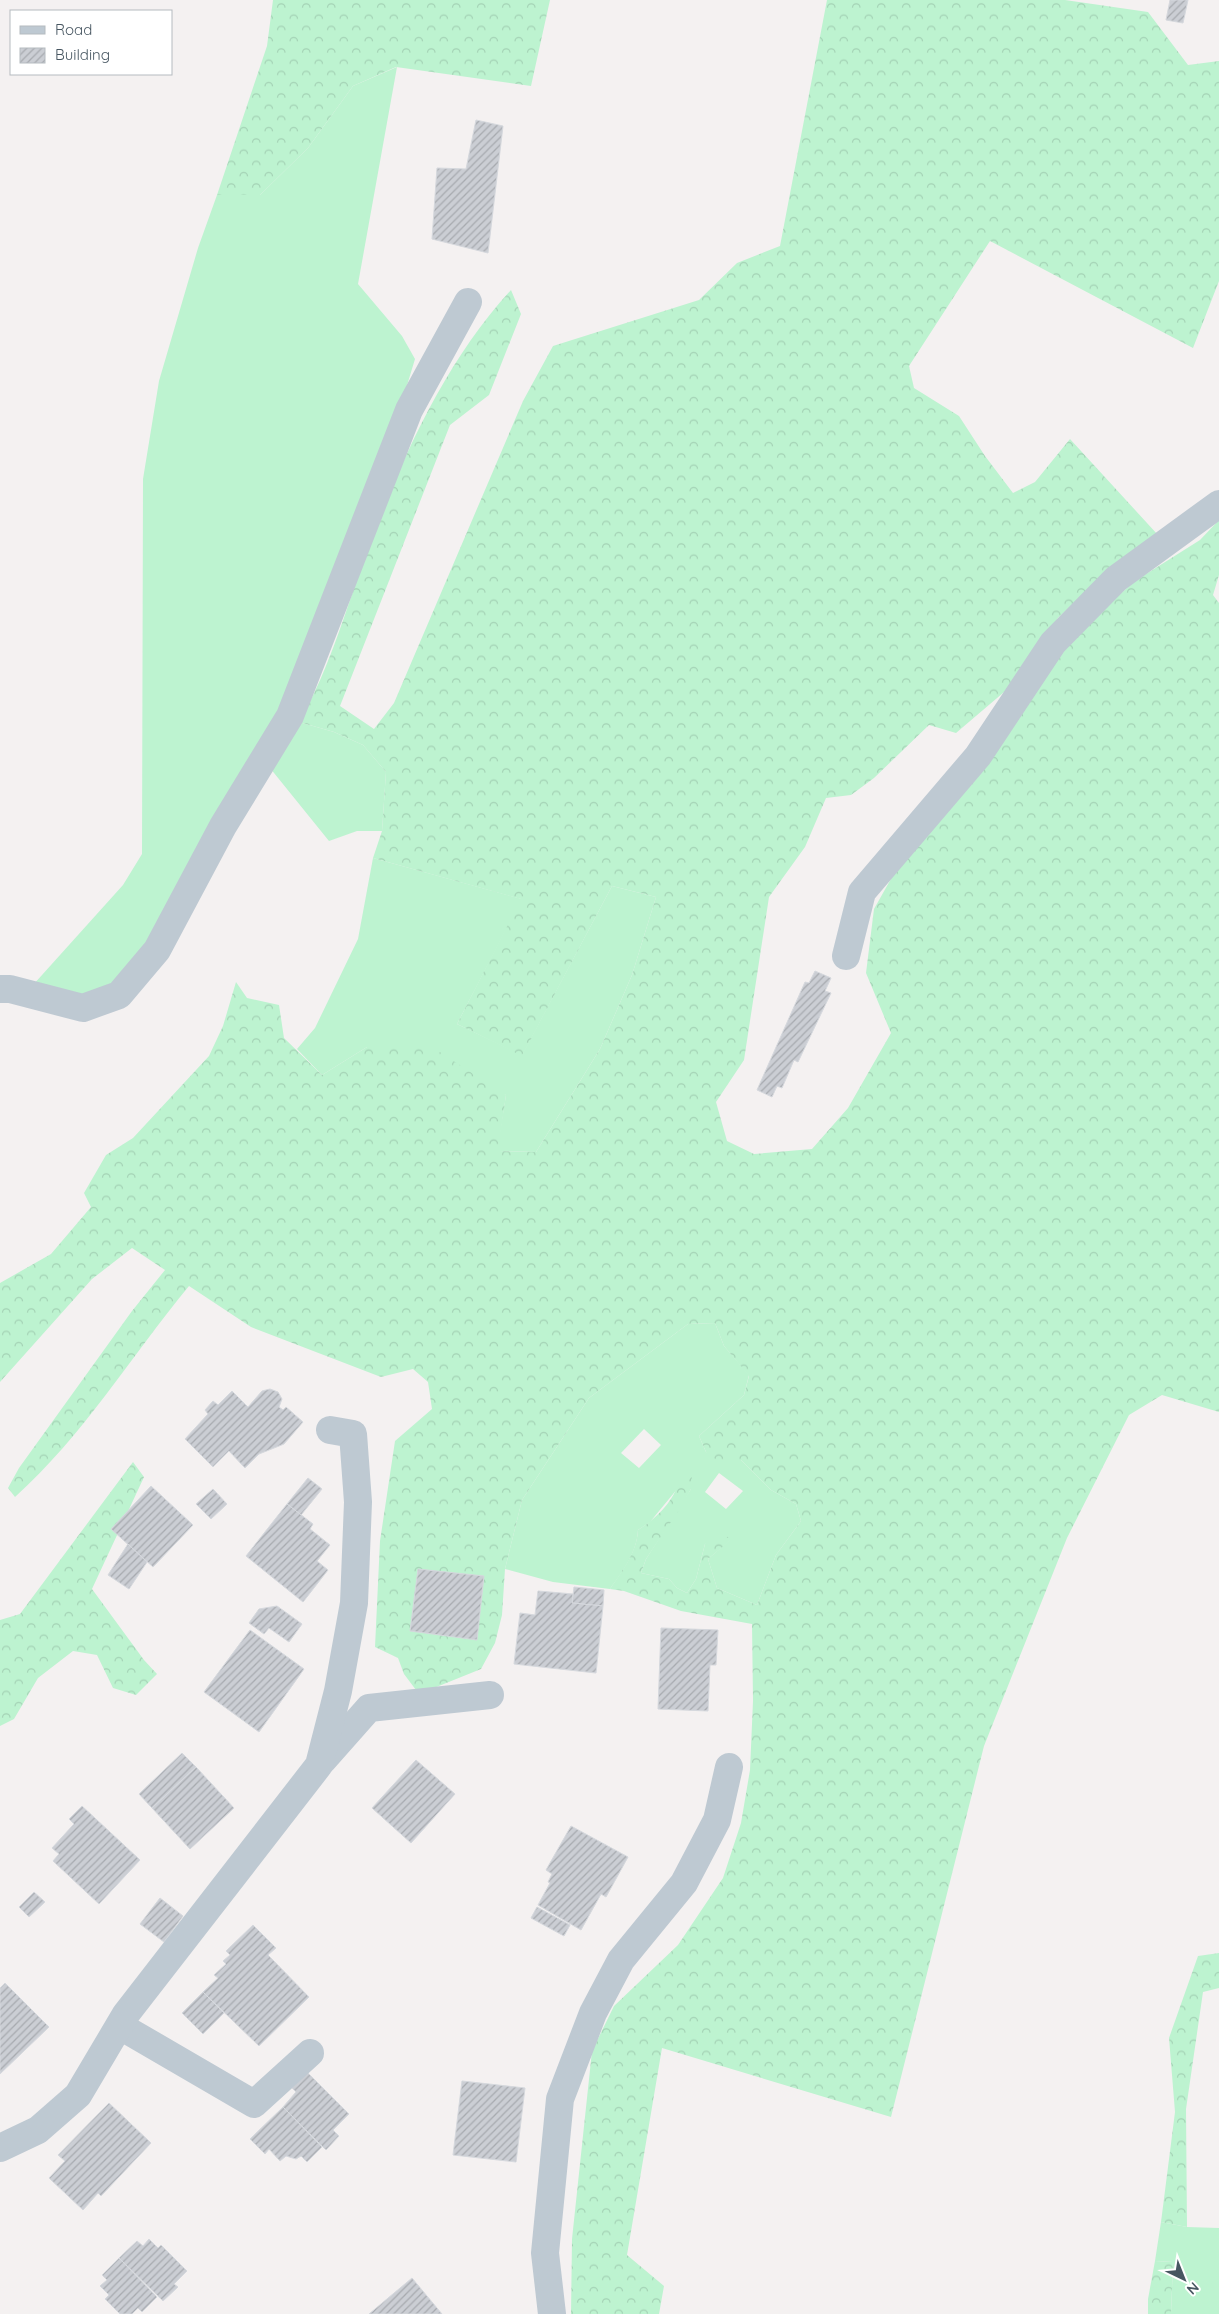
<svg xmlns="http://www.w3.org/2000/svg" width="1219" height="2314" viewBox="0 0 1219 2314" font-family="Quicksand,sans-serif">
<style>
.grass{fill:#bdf3d0;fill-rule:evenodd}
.forest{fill:url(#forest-crowns)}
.building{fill:url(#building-hatch);stroke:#d5d8dd}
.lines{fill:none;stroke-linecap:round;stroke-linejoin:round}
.street{stroke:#bec9d2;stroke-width:28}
</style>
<defs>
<pattern id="forest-crowns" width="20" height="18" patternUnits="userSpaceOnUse" patternTransform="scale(1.25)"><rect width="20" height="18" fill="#bdf3d0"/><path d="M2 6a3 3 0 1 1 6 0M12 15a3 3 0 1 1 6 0" fill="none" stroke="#a4d2b5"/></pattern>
<pattern id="building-hatch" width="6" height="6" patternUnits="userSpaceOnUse" patternTransform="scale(1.25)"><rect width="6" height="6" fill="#cbced4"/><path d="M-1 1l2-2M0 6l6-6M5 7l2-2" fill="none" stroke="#a7aaaf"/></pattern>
</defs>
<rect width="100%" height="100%" fill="#f4f1f1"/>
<!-- grass -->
<g class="grass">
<path d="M397,67L358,284L402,336L415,359L405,392L304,662L151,946L116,984L86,997L33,985L123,885L142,854L143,479L159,381L198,248L217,195H260L308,148L353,86Z"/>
<path d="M299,722L334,732L363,745L386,772L382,831H357L329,841L270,768Z"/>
<path d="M373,858L522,899L457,1024L522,1055L612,886L656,897L632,975L600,1049L536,1152L497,1151L506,1095L367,1047L322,1075L297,1049L315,1028L358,939Z"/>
<path d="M715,1323L724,1346L749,1375L744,1395L699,1436L706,1452L741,1460L771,1490L796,1504L801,1521L776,1555L757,1605L717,1588L708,1559L731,1539L705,1544L696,1579L687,1593L677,1588L669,1579L641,1573L646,1559L691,1489L678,1488L650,1522L638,1530C637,1552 623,1571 610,1589L553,1582L505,1569L522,1500L589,1398L688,1324ZM644,1429L661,1445L639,1468L621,1453ZM719,1473L743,1491L726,1509L705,1492Z"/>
<path d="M1161,2222L1187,2227L1219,2228V2314H1171L1173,2262L1155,2261Z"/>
</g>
<!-- forest -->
<g class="forest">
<path d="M273,0H550L531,86L396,67L353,86L308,148L260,195H217L267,46Z"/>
<path d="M827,0H1065L1148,12L1188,65L1219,61V281L1193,348L990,241L909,366L914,388L959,416L985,456L1013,493L1035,482L1070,439L1158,535L1092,586L1058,618L1010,687L956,733L929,725L874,778L851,795L826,798L805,847L769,897L744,1060L716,1102L727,1141L754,1154L812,1149L848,1108L891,1033L866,973L874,909L892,877L1058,648L1135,581L1200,540L1219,520V575L1213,595L1219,603V1412L1162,1395L1129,1415L1067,1538L984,1746L891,2117L662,2048L627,2255L664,2286L659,2314H571L572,2239L592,2051L614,2006L678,1945L723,1878L741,1823L750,1770L753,1701L752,1624L681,1611L624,1591L610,1589C622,1571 637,1552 638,1530C657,1518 676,1499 680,1477L692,1475L691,1489L681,1507L646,1559L641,1573L669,1579L677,1588L687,1593L696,1579L705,1544L719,1533L732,1539L708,1559L717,1588L757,1605L776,1555L801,1521L796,1504L771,1490L741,1460L719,1462L706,1452L699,1436L744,1395L749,1376L724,1346L715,1323L688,1324L589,1398L522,1500L505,1569L502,1615L495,1643L481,1669L419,1694L404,1674L398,1658L375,1647L380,1541L395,1441L432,1409L428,1382L413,1369L381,1377L251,1327L189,1286C131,1356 83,1436 15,1497L8,1488L19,1468L132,1311L165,1270L132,1248L92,1279L0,1382V1283L51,1254L91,1207L84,1193L106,1155L133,1138L209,1056L223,1026L236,982L247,998L279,1005L284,1038L322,1075L367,1047H432L506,1095L498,1151L536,1152L600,1049L632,975L656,897L612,886L522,1056L457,1024L521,899L373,858L382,831L386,772L363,745L334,732L299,722C331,667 348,602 370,543C404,453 446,361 511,290L521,314L489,395L450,425L340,706L374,729L394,703L523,401L553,346L699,300L737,263L780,246Z"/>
<path d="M133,1462L144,1477L92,1589L144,1660L157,1674L136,1695L113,1688L97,1655L73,1651L38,1678L14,1719L0,1726V1620L20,1614Z"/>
<path d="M1219,1953V1988L1203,1992L1186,2109L1187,2227L1161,2222L1175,2112L1169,2038L1198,1956Z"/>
<path d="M1155,2261L1173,2262L1171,2314H1148V2299Z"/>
</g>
<!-- building -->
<g class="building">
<path d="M1170,0H1188L1183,23L1166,20Z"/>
<path d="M476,120L503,126L488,253L432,239L437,168L466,169Z"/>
<path d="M815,971L831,978L825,991L831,993L798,1062L794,1060L782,1088L777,1086L772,1097L757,1090L805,982L809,983Z"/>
<path d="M270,1389L278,1392L282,1399L279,1407L283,1410L286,1407L303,1422L284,1444L259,1454L245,1468L229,1451L213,1467L185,1439L208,1414L205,1410L213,1401L218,1405L232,1391L248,1407L262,1391Z"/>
<path d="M308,1478L322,1489L301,1515L287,1504Z"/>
<path d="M151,1486L193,1525L153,1567L111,1529Z"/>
<path d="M213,1489L227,1504L211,1519L196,1504Z"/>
<path d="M287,1504L313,1524L310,1529L330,1545L317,1561L328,1570L303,1602L246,1556Z"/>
<path d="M128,1544L147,1562L129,1589L108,1575Z"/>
<path d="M418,1569L484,1576L477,1640L410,1631Z"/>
<path d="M574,1587L604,1590L603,1606L572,1603Z"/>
<path d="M538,1591L573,1594L572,1603L603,1606L596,1673L514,1664L520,1613L535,1615Z"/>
<path d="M277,1606L302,1624L289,1642L269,1628L264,1634L249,1623L259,1609Z"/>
<path d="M661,1628L718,1630L716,1665H710L708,1711L658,1709Z"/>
<path d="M250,1630L304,1669L259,1732L204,1692Z"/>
<path d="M182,1753L196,1767L152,1808L139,1794Z"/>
<path d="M416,1760L455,1794L411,1843L372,1808Z"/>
<path d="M196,1767L234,1808L190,1849L152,1808Z"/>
<path d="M82,1806L140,1860L99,1904L53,1861L59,1854L52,1848L74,1824L69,1819Z"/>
<path d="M571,1826L628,1857L606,1897L601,1894L581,1930L538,1905L550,1883L548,1882L552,1874L546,1870Z"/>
<path d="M34,1892L45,1902L29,1917L19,1907Z"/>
<path d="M160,1898L183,1916L164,1942L140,1924Z"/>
<path d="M537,1907L570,1925L564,1936L531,1918Z"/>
<path d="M253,1925L276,1948L268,1955L309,1997L259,2046L203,1992L218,1978L214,1975L226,1964L223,1961L230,1955L226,1951Z"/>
<path d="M5,1983L49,2027L0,2074V1988Z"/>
<path d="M203,1992L224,2013L203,2034L182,2013Z"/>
<path d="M307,2072L349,2114L333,2130L339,2136L326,2150L283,2107L296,2092L292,2088Z"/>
<path d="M462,2081L525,2088L516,2162L453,2155Z"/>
<path d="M109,2103L151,2143L101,2196L98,2193L83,2210L49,2178L65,2161L58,2155Z"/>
<path d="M283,2107L322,2147L307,2162L301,2156L296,2159L286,2156L280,2161L269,2149L265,2154L250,2139Z"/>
<path d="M149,2239L158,2248L161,2245L187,2271L174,2284L178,2287L163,2301L119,2258L137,2241L143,2246Z"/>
<path d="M119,2258L157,2297L142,2312L138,2308L132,2314H120L105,2299L109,2295L100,2286L107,2280L102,2275Z"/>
<path d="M412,2278L442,2314H369Z"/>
</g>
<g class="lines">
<!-- street -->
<g class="street">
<path d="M846,956L862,892L978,756L1053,643L1116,579L1219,504"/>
<path d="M0,989H10L83,1008L119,995L157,950L223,826L290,716L409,410L468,302"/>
<path d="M323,1760L369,1708L490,1695"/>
<path d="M120,2026L254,2104L310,2053"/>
<path d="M0,2148L38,2130L78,2095L126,2014L319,1765L338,1691L354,1603L358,1502L353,1434L330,1430"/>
<path d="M552,2314L545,2253L560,2099L593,2013L621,1960L684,1883L717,1820L729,1767"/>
</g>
</g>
<!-- legend -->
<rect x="10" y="10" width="162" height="65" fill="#ffffff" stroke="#b5bbc0"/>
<rect x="20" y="26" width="25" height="8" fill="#bec9d2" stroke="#b5bbc0"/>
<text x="55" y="35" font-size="15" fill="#475661">Road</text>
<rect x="20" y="48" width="25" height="15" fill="url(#building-hatch)" stroke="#b5bbc0"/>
<text x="55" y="60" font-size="15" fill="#475661">Building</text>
<!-- north arrow -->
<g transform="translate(1184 2279) rotate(137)" stroke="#ffffff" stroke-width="4" paint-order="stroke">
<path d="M0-4L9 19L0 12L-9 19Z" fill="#475661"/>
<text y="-8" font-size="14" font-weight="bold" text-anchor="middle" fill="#475661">N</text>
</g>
</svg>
